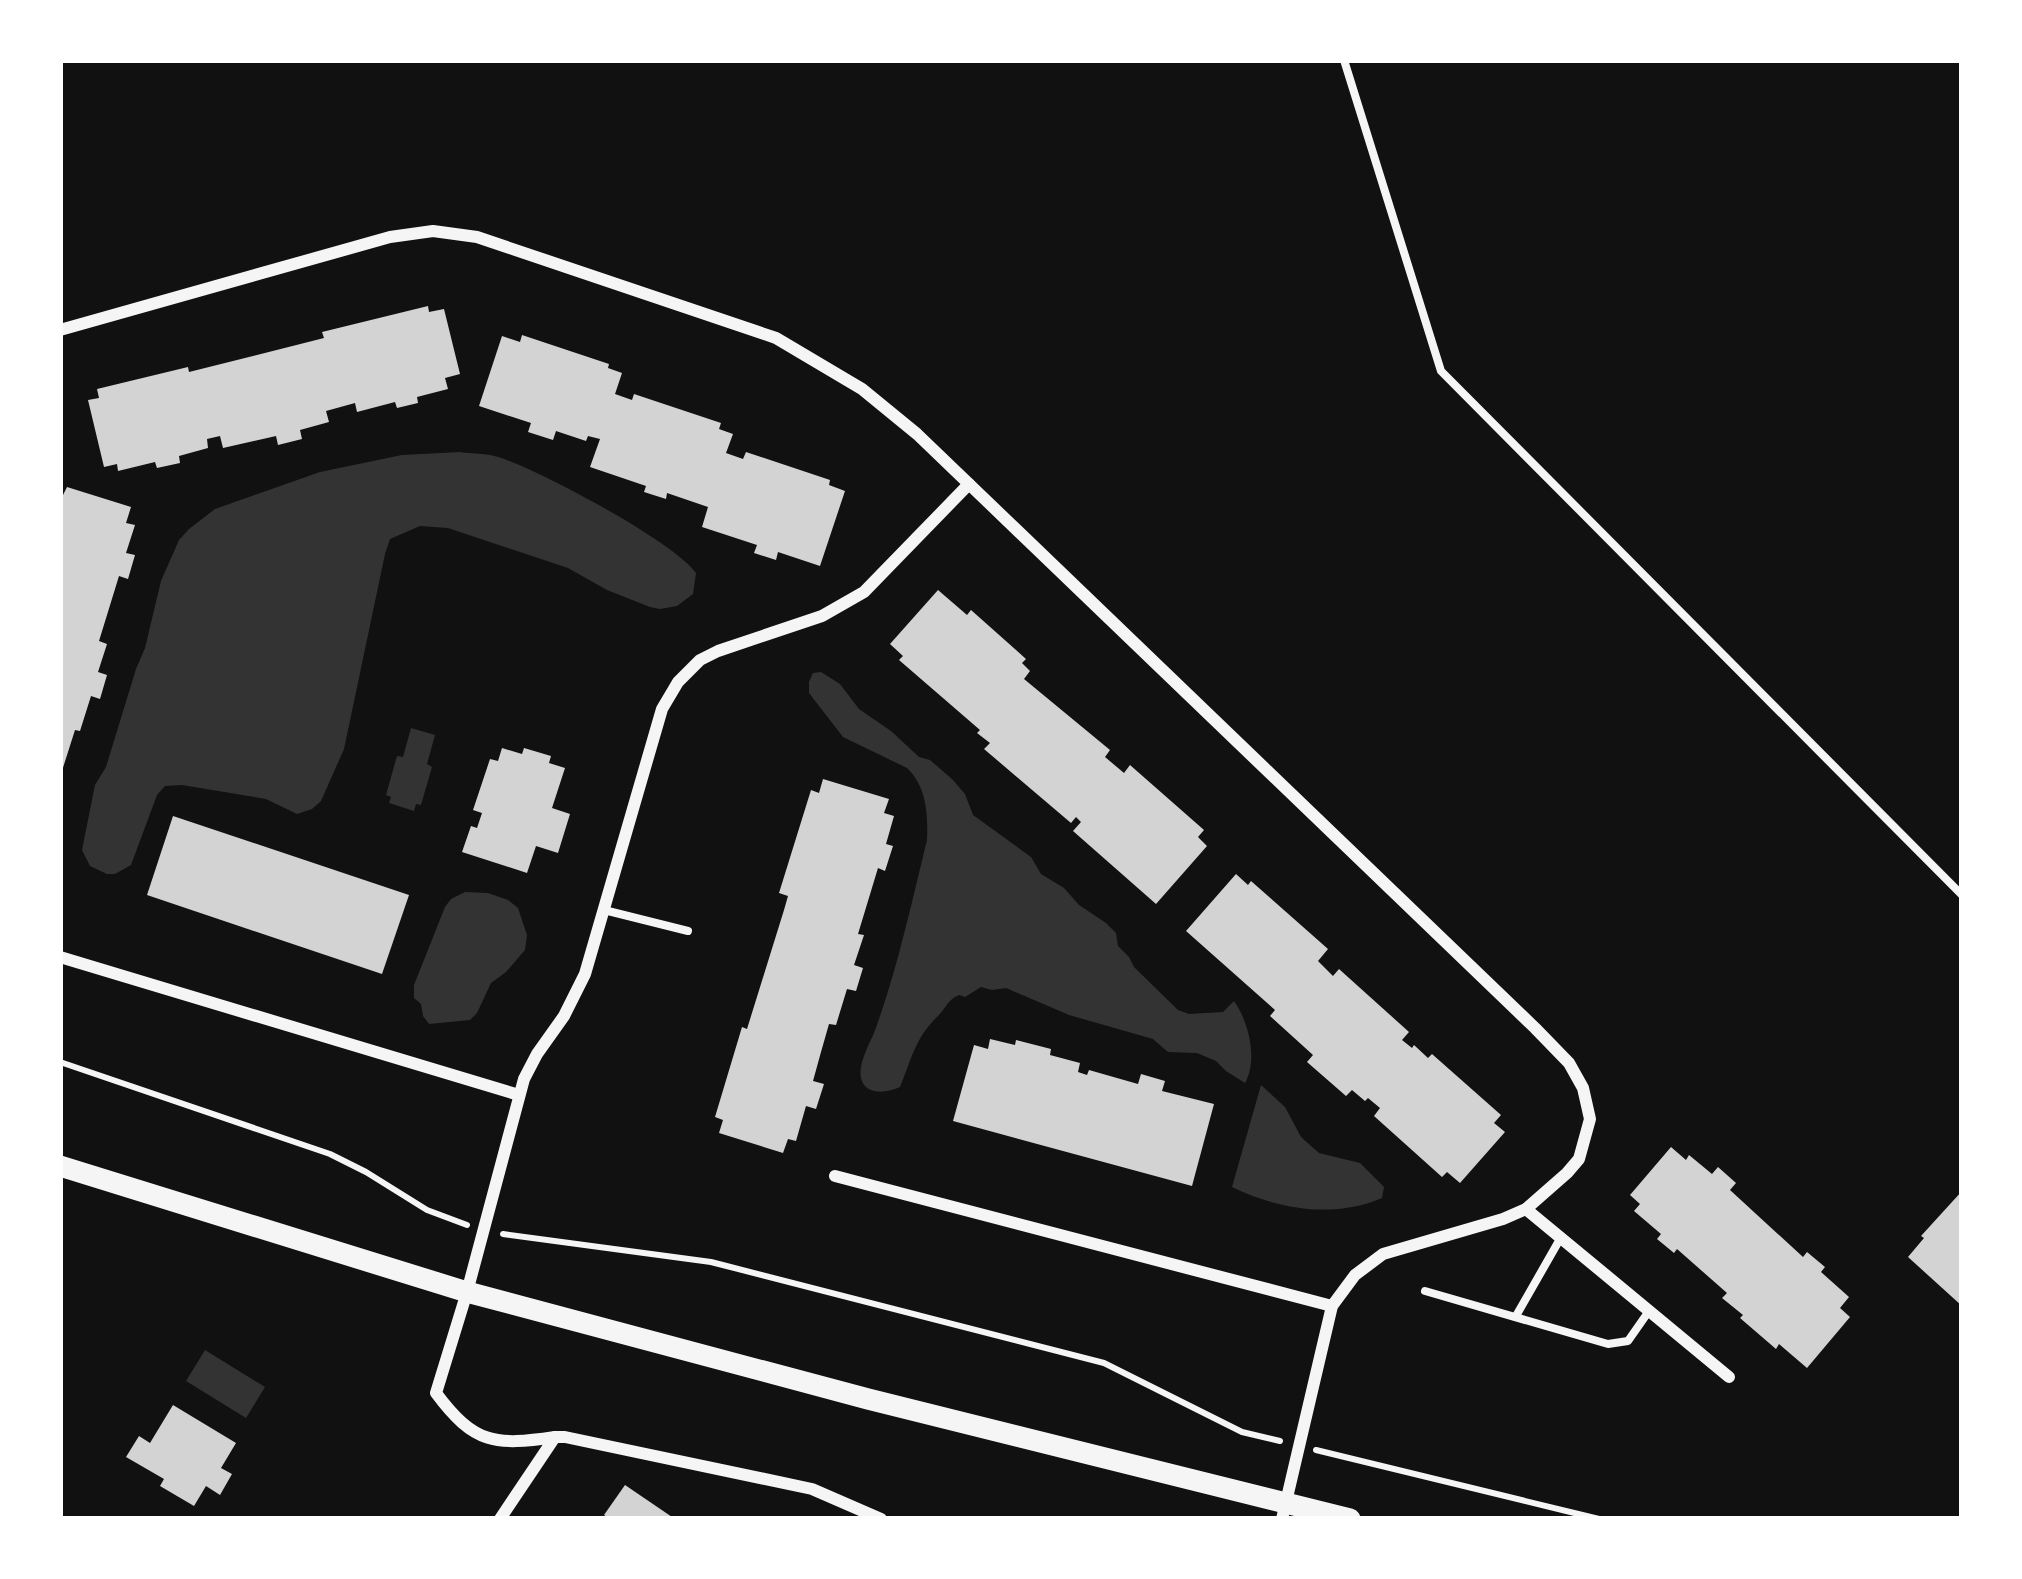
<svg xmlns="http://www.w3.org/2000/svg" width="2022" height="1579" viewBox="0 0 2022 1579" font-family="Signika,sans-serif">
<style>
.water{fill:#333}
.building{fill:#d3d3d3}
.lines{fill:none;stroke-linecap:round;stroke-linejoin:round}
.path{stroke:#f5f5f5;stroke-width:6}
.service{stroke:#f5f5f5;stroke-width:8}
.minor{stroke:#f5f5f5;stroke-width:12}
.secondary{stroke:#f5f5f5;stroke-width:21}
</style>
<rect width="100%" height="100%" fill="#111"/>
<!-- water -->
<g class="water">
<path d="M460,452C472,454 486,453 498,457C538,469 673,541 696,573L693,594L677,606L660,609L650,607L607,590L568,568L448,528L420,526L390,539L385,554L344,749L321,801L312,809L297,814L266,799L182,785L165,786L157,795L131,865L115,874H107L90,866L82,850L95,785L106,767L136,669L145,648L161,581L179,540L189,529L215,509L320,472L402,455Z"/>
<path d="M821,672L840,684L859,709L891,731L919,757L930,760L952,779L965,794L973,815L1031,857L1041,874L1064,888L1079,905L1106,923L1116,933L1118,946L1129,957L1134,967L1178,1010L1189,1014L1223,1012L1234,1001C1249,1022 1258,1060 1245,1083L1226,1071L1216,1061L1197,1053L1168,1052L1153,1039L1069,1015L1006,988L992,990L981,987L965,997L959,995C947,1000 947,1007 938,1016C915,1038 912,1058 900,1087C888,1093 865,1096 861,1078C858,1064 869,1045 874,1033C897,971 911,905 927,840C928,815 927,787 907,768L843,737L809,693V682L813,673Z"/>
<path d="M411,728L435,735L427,764L432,767L421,805L416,804L414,811L389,803L391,797L386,795L397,756L403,757Z"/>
<path d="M465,892L488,893L508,900L518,908L527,935L525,950L506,972L491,983L477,1013L470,1020L429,1024L423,1016L421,1004L414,998V985L445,907L451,899Z"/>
<path d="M1261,1085L1285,1107L1301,1137L1319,1153L1360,1163L1384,1187L1382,1198C1334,1219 1277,1209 1232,1187Z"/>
<path d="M205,1350L265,1387L246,1418L186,1381Z"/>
</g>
<!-- building -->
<g class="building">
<path d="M428,306L429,312L444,309L460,374L445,378L448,389L417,397L418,403L397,408L395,402L357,412L355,403L326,411L329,422L300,430L302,439L278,445L276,436L223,448L220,436L207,439L208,448L179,456L180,463L157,468L155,462L118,471L117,464L104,467L88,400L99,398L97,389L188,367L189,372L324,338L322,332Z"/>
<path d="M522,335L609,364L608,368L622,373L615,394L632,400L634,394L721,423L719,429L733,434L726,453L743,459L746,452L830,480L829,485L845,491L820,566L778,552L776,560L754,553L757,545L702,527L708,507L667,493L666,499L644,492L646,486L590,467L600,439L588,436L586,441L556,431L553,440L528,432L531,423L479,406L502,336L520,342Z"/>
<path d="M67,487L131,507L126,523L135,525L126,553L135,555L128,579L119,576L99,641L107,644L98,672L107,675L100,699L91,696L80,731L75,730L61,774L60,501Z"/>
<path d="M938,590L967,615L971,610L1026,659L1022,663L1030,671L1024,679L1110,750L1105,757L1124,773L1130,765L1204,830L1198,837L1207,846L1156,904L1073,831L1081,822L1076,817L1071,823L984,749L990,743L977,733L980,730L899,660L903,656L890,644Z"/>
<path d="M502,748L522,754L524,748L551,756L549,763L565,768L552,808L570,814L558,853L536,846L527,873L462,852L471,826L477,828L482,813L473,810L490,759L498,761Z"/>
<path d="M823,779L889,799L884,813L894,816L886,844L893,846L885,871L878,868L858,934L864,935L854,965L863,968L856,991L847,989L836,1025L829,1024L821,1052L813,1081L824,1084L816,1109L806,1106L796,1141L788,1139L783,1153L719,1133L723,1120L715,1117L742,1027L747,1029L784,910L788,896L779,893L811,790L819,793Z"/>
<path d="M173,816L409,895L382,974L147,895Z"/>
<path d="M1236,874L1248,885L1251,881L1328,949L1318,961L1333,976L1339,969L1409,1032L1402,1040L1412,1048L1414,1045L1428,1058L1432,1054L1501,1115L1494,1123L1505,1132L1460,1183L1447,1172L1442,1177L1374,1116L1380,1108L1368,1098L1365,1101L1352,1090L1346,1096L1307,1062L1313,1055L1270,1016L1275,1010L1186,931Z"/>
<path d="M990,1039L1015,1045L1016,1040L1051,1049L1050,1055L1080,1063L1078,1072L1087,1075L1089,1070L1138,1084L1141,1074L1165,1081L1162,1091L1214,1104L1192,1186L953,1121L974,1045L988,1049Z"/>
<path d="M1671,1147L1686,1160L1689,1155L1712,1174L1718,1167L1736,1183L1730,1190L1803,1257L1807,1252L1825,1267L1821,1272L1849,1297L1840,1308L1850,1317L1807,1368L1779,1344L1776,1349L1740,1318L1743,1315L1722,1298L1727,1293L1677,1249L1674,1253L1657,1239L1661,1234L1634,1211L1640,1204L1630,1195Z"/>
<path d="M1962,1191V1306L1908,1257L1924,1238L1921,1236Z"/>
<path d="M173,1405L236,1443L221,1468L232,1474L220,1495L206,1486L194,1506L160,1486L164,1479L126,1457L139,1436L150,1443Z"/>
<path d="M625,1485L675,1519H610L604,1515Z"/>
</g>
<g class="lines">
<!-- path -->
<g class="path">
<path d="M60,1062L330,1154L366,1172L427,1210L467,1225"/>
<path d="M503,1234L711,1262L1104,1363L1242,1432L1280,1441"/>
<path d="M1316,1450L1599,1519"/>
</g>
<!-- service -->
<g class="service">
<path d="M1344,60L1441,371L1962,895"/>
<path d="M604,910L688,931"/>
<path d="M1425,1291L1608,1344L1628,1341L1649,1311"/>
<path d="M1516,1316L1560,1239"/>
</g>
<!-- minor -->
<g class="minor">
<path d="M60,330L390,237L433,231L477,237L776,338L862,389L917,434L1535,1028L1569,1063L1583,1088L1590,1119L1579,1159L1567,1173L1526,1209L1503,1219L1383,1254L1355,1275L1332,1306L1282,1519"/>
<path d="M60,957L519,1095"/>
<path d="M835,1176L1332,1306"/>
<path d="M1526,1209L1729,1377"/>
<path d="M555,1437C495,1446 474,1444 436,1393L467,1292L524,1079L537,1054L564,1016L585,974L662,709L678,682L700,660L718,651L822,616L864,592L969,484"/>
<path d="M500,1519L555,1437H565L812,1489L881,1519"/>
</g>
<!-- secondary -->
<path class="secondary" d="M60,1166L467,1292L868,1399L1350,1519"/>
</g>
<!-- border -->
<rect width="2022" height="1579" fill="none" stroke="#ffffff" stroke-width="126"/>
</svg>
